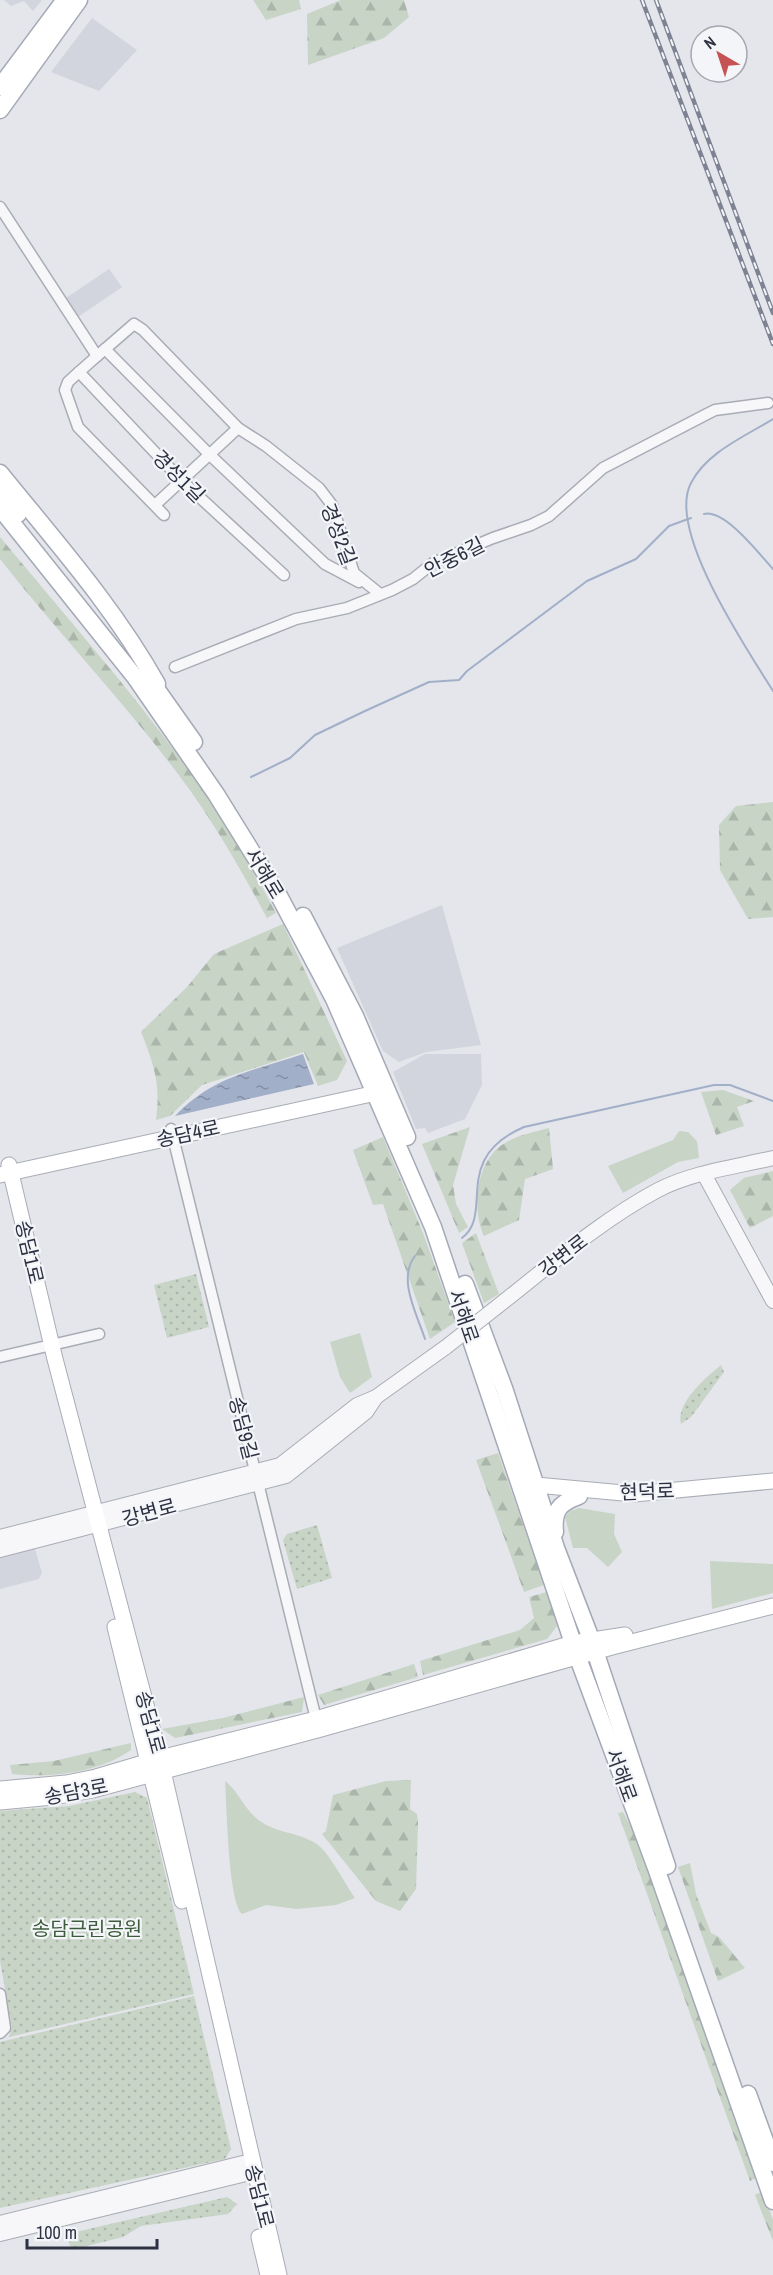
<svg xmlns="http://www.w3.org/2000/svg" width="773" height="2275" viewBox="0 0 773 2275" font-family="'Archivo Narrow','Noto Sans KR',sans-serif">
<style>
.built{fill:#d2d5dd}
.grass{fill:#c7d4c6}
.forest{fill:url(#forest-firs)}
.park{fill:url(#park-dots)}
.water{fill:url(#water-ripples)}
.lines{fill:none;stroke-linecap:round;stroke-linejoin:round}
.stream{stroke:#a2afc8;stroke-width:2}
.minor-casing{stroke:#a9acb5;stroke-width:13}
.tertiary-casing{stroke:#a9acb5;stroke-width:16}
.secondary-casing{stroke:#a9acb5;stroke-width:17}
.primary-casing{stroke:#a4a9b6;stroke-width:19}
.minor{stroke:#f7f7f9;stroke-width:10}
.tertiary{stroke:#f7f7f9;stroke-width:14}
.secondary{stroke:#fff;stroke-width:15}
.primary{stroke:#fff;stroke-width:16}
.rail-casing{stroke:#7e8394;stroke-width:4.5}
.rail{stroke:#f4f5f8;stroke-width:2;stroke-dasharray:7;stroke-linecap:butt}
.tertiary-bridge-casing{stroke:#a9acb5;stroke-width:16;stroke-linecap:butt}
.tertiary-bridge{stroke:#f7f7f9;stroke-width:14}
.labels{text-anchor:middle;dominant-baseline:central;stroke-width:4.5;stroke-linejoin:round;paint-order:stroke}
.street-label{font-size:20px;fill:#2d3142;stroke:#f4f5f8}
.park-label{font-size:20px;fill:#3c5d3b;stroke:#f4f5f8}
</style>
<defs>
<pattern id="forest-firs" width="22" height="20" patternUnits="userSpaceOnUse" patternTransform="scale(1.5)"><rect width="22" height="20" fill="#c7d4c6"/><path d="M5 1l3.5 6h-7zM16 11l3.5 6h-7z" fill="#abb6ab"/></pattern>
<pattern id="park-dots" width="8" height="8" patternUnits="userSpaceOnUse" patternTransform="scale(1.5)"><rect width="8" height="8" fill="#c7d4c6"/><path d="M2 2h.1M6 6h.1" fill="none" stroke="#abb6ab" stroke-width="1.8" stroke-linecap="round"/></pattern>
<pattern id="water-ripples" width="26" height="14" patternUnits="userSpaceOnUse" patternTransform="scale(1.5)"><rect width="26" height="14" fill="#a2afc8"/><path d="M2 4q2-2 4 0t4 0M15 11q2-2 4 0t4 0" fill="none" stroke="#848fa4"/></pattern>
</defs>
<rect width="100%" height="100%" fill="#e4e6eb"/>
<!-- built -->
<g class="built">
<path d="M4,0H42L33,11L24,1L11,6Z"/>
<path d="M92,18L137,50L99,91L51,72Z"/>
<path d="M109,269L122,287L78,317L66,298Z"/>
<path d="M442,905L481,1045L426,1052L399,1062L383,1051L337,948Z"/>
<path d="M425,1054H481L482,1085L465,1119L428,1133L425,1128L416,1129L393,1072Z"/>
<path d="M32,1549H35L42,1573L39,1579L0,1589V1558Z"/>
</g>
<!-- grass -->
<g class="grass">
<path d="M679,1131L688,1132L697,1141L699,1158L678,1162L623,1193L608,1166L673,1140Z"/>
<path d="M360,1333L372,1377L350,1393L340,1377L330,1342Z"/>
<path d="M579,1508L615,1514L614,1534L622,1552L608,1567L587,1548H573L565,1517L570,1511Z"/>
<path d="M710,1561L773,1564V1593L712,1609Z"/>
<path d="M225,1781C238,1791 243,1806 255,1817C273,1834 299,1831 318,1845C330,1854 345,1884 355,1898L336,1905L297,1909L266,1905L242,1914C228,1901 227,1805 225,1781Z"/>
</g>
<!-- forest -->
<g class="forest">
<path d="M253,0H299L301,9L266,20Z"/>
<path d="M341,0H404L409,17L384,38L308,65L307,14Z"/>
<path d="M0,537C70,622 144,704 206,795C232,832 254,873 276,913L267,918C244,875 220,833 192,793C133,711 62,638 0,559Z"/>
<path d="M773,802V917L748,919L720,870L719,825L736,806Z"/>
<path d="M283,924L347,1061L337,1080L318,1086L304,1052L202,1085L170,1116L156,1120C161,1085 154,1064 141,1032L187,987L214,954Z"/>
<path d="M723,1090L754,1101L737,1107L744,1126L716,1135L701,1092Z"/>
<path d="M470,1127L453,1185L456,1204L468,1227L459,1233L422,1144Z"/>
<path d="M549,1128L553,1169L525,1179L519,1220L484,1236C471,1209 476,1159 505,1143C518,1135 534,1132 549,1128Z"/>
<path d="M383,1137L423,1233L455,1322L430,1339L383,1204L373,1205L353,1150Z"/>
<path d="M773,1171V1216L750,1228L730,1190L744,1178Z"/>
<path d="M476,1233L499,1294L484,1303L462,1243Z"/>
<path d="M498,1453L544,1585L524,1592L476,1460Z"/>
<path d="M547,1592L557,1626L547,1639L423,1675L420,1661L520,1630L534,1618L529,1597Z"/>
<path d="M414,1664L418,1677L324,1705L318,1695Z"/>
<path d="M304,1697L302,1712L175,1738L162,1729L223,1718Z"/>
<path d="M131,1743V1750C98,1773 51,1778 12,1774L10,1765L54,1761Z"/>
<path d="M411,1780L410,1809L417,1814L418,1823L416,1889L400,1911L376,1901L322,1834L326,1831L333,1795L386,1781Z"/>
<path d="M623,1812L646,1855L758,2177L750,2181L618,1813Z"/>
<path d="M690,1863L696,1894L711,1933L719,1937L745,1968L718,1981L678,1867Z"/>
<path d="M763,2191L773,2220V2241L755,2195Z"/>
</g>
<!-- park -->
<g class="park">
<path d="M196,1274L209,1327L167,1338L154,1285Z"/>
<path d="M721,1365L724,1372L691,1417L681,1424C675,1404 706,1377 721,1365Z"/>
<path d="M317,1525L332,1578L297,1589L283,1540L287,1534Z"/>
<path d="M135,1792L147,1798L194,1994L9,2037L12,2028L0,1961V1811L69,1806Z"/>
<path d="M194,1996L231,2149L225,2159L0,2208V2042Z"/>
<path d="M227,2197L237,2204L228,2214L141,2226L123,2237L71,2250L67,2234Z"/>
</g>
<!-- water -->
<path class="water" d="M303,1054L314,1084L175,1116C213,1076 253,1071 303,1054Z"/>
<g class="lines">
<!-- stream -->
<g class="stream">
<path d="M773,419C744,437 707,452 691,483C666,530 747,649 773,691"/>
<path d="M704,514C725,509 759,554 773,569"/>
<path d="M251,777L290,758L315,735L365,711L429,682L459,680L467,671L587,581L636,559L669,526L691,518"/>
<path d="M462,1238C495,1213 450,1159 524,1127L714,1085H730L773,1101"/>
<path d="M415,1256C397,1279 417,1314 425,1339"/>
</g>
<defs>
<g id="minor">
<path d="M0,207L97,356L79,372L182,481L284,575"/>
<path d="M105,349L210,455L325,564L359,582"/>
<path d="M97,356L134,324L143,330L238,428L266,446L319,488L332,505L354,573L380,594"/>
<path d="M79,372L68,382L65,390L78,427L164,515"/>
<path d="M155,505L238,428"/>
<path d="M175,667L296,619L347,608L392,590L413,579L433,563L493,538L531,525L549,516L603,468L707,414L715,410L768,403"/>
<path d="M171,1129L316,1719"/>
<path d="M0,1357L99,1334"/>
<path d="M0,1994L5,2028L0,2033"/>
</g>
<g id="tertiary">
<path d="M704,1174L773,1301"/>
<path d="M498,1306C549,1266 600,1221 658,1190C693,1172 735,1167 773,1158"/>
<path d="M0,1537L280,1465L357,1405L376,1397L446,1347"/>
<path d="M0,1550L286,1476L366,1412L376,1397"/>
<path d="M0,2223L251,2161"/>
<path d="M0,2234L254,2172"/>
</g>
<g id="secondary">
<path d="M9,1165L55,1359L160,1758L279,2275"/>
<path d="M0,1175L376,1093"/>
<path d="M525,1484L634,1494L773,1481"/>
<path d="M115,1627L182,1901"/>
<path d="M0,1789L66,1783L96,1777L160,1758L316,1719L573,1643L625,1635"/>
<path d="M0,1802L53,1797L93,1790L321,1729L612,1647L773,1606"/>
<path d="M259,2237L268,2275"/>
</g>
<g id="primary">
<path d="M0,87L64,1"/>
<path d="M0,110L79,0"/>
<path d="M0,473C55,541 114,607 157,684"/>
<path d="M0,491L18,514"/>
<path d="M0,508L135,677L216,794L278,894L334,999L433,1227L578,1658L656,1868L773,2201"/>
<path d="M148,677L194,742"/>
<path d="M303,916L355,1016L407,1137"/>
<path d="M465,1284L504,1388L556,1548L591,1639L667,1866"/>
<path d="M555,1532C553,1511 559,1503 579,1496"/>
<path d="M748,2094L773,2163"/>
</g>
</defs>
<!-- minor casing -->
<use href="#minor" class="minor-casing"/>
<!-- tertiary casing -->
<use href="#tertiary" class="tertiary-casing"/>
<!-- secondary casing -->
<use href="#secondary" class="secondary-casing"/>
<!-- primary casing -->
<use href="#primary" class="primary-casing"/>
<!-- minor -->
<use href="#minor" class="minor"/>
<!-- tertiary -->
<use href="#tertiary" class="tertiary"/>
<!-- secondary -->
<use href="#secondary" class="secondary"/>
<!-- primary -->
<use href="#primary" class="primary"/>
<defs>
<g id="rail">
<path d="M642,0L773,344"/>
<path d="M656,0L773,313"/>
</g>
</defs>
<!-- rail casing -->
<use href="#rail" class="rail-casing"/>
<!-- rail -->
<use href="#rail" class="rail"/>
<defs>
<path id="tertiary-bridge" d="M446,1347L498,1306"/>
</defs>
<!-- tertiary-bridge casing -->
<use href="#tertiary-bridge" class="tertiary-bridge-casing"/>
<!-- tertiary-bridge -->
<use href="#tertiary-bridge" class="tertiary-bridge"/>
</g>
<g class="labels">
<!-- street labels -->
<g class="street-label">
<text transform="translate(179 476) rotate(45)">경성1길</text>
<text transform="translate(339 534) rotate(69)">경성2길</text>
<text transform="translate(454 557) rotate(-27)">안중6길</text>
<text transform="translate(265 873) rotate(59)">서해로</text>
<text transform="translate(188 1133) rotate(-12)">송담4로</text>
<text transform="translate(30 1252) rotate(77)">송담1로</text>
<text transform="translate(563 1255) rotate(-38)">강변로</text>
<text transform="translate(464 1316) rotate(71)">서해로</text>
<text transform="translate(244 1428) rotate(76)">송담9길</text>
<text transform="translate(647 1491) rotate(-2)">현덕로</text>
<text transform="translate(149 1512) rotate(-15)">강변로</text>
<text transform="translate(151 1722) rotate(75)">송담1로</text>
<text transform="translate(622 1775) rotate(70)">서해로</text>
<text transform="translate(76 1791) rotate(-11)">송담3로</text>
<text transform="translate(260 2196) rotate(76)">송담1로</text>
</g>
<!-- park labels -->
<g class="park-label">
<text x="87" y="1928">송담근린공원</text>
</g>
</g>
<!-- north arrow -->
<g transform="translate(719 54) rotate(321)"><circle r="28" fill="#f4f5f8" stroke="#a4a7af" stroke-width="1.5"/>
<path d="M0-4.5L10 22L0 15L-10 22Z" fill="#c65353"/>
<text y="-9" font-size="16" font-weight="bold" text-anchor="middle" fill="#2d3142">N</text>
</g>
<!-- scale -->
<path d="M27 2239v9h130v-9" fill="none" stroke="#2d3142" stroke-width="3"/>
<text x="36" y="2239" font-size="18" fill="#2d3142" stroke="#f4f5f8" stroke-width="4.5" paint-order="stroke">100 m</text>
</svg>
